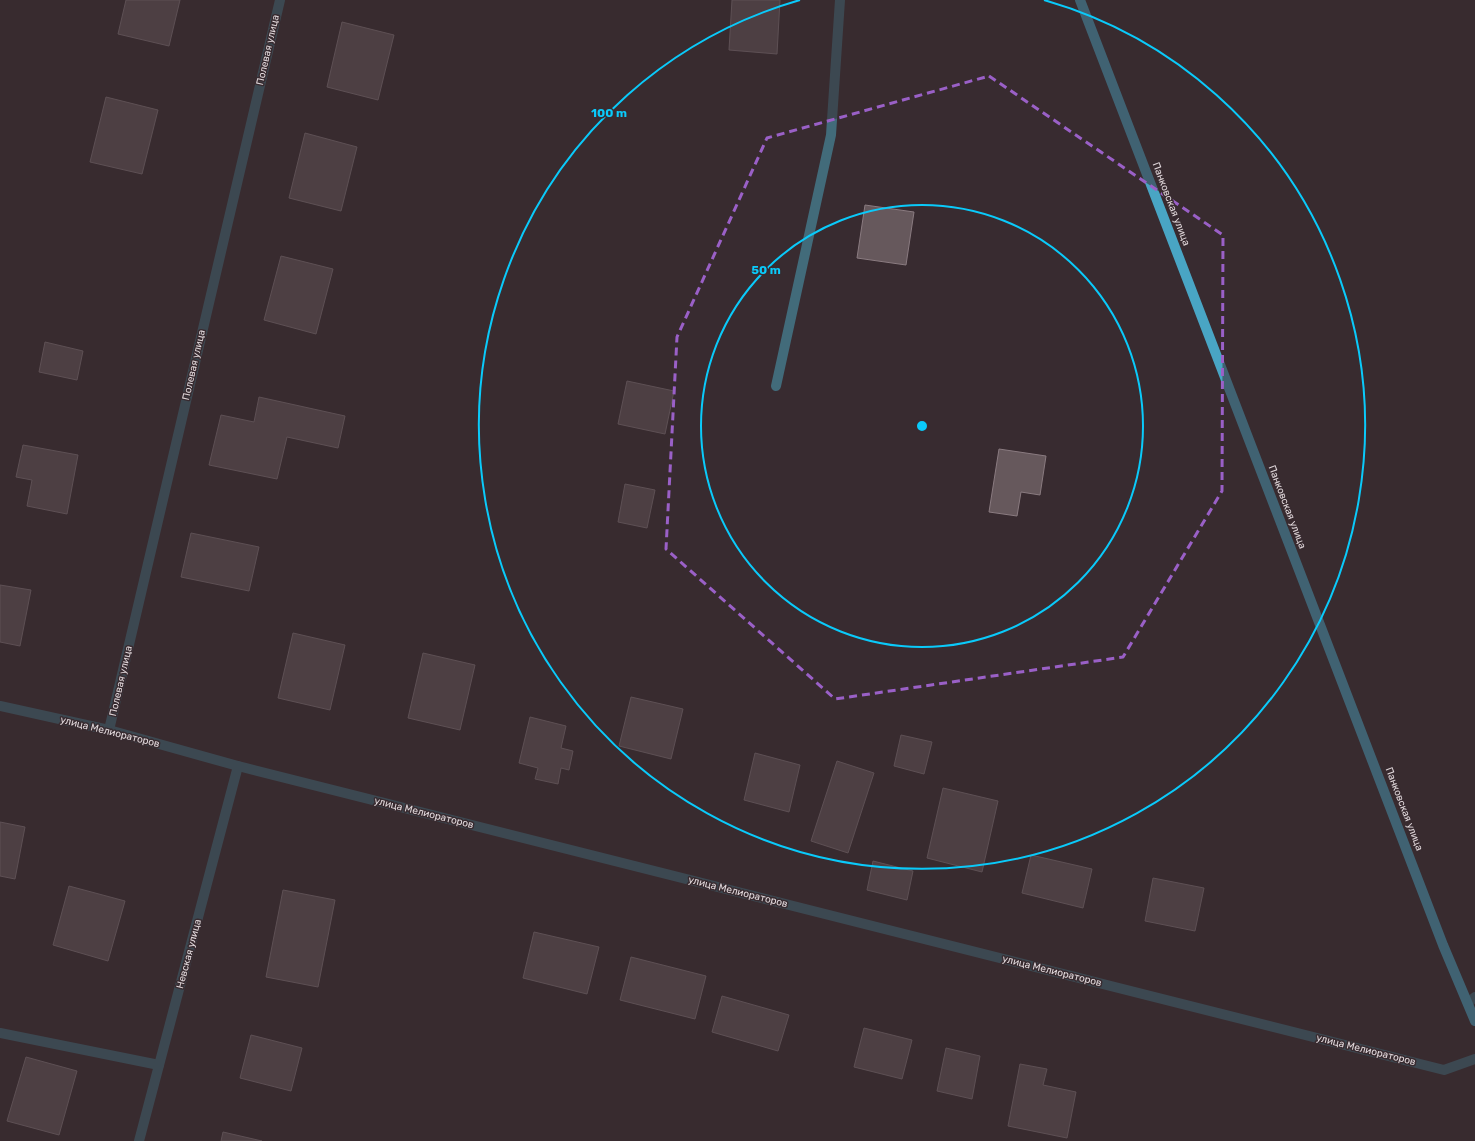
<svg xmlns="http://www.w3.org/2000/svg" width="1475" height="1141" viewBox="0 0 1475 1141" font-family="Rubik,sans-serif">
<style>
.building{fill:#66585c;stroke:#8a7b80}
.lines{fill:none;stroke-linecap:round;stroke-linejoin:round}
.minor{stroke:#426b7a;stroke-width:10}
.major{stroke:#49a5c4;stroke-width:10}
.marked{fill:none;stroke:#9a60c7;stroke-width:3;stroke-dasharray:8 5;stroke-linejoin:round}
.ring{fill:none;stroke:#0acafa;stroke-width:2}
.labels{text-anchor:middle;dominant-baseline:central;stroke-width:3;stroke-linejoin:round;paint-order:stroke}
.street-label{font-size:10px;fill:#e1d8db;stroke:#382b30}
.centre{fill:#0acafa;stroke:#382b30;stroke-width:2}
.ring-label{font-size:12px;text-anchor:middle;font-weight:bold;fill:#0acafa;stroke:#382b30;stroke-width:3;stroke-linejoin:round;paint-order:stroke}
</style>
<rect width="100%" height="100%" fill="#382b30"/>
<!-- building -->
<g class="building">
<path d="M126,0H180L169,46L118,34Z"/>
<path d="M732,0H780L777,54L729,50Z"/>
<path d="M342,22L394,35L378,100L327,87Z"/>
<path d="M106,97L158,110L142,174L90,162Z"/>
<path d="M305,133L357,147L341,211L289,198Z"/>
<path d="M865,205L914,212L906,265L857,258Z"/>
<path d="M281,256L333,269L316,334L264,320Z"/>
<path d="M45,342L83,351L77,380L39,372Z"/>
<path d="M627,381L674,391L665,434L618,424Z"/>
<path d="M259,397L345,416L338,448L287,437L277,479L209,465L221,415L254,422Z"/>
<path d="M23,445L78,455L67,514L27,506L32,480L16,477Z"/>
<path d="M999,449L1046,456L1040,495L1021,492L1017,516L989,512Z"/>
<path d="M625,484L655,490L647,528L618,522Z"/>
<path d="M191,533L259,547L249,591L181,577Z"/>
<path d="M0,585L31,590L20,646L0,642Z"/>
<path d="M293,633L345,645L330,710L278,698Z"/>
<path d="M423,653L475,665L460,730L408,718Z"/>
<path d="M631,697L683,709L671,759L619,746Z"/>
<path d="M530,717L566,726L561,748L573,751L569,770L561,768L558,784L535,779L538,768L519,763Z"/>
<path d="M901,735L932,742L924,774L894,766Z"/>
<path d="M755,753L800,765L789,812L744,800Z"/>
<path d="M837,761L874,773L848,853L811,841Z"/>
<path d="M943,788L998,801L982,872L927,858Z"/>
<path d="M0,822L25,827L15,879L0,876Z"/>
<path d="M1031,855L1092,869L1083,908L1022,893Z"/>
<path d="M873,861L913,871L907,900L867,890Z"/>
<path d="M1153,878L1204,888L1195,931L1145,921Z"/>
<path d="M69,886L125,901L108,961L53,945Z"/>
<path d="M283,890L335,900L318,987L266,977Z"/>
<path d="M534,932L599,947L587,994L523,978Z"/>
<path d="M631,957L706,976L695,1019L620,1000Z"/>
<path d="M722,996L789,1015L778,1051L712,1032Z"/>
<path d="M864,1028L912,1040L902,1079L854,1067Z"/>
<path d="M251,1035L302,1048L291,1091L240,1078Z"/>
<path d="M946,1048L980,1056L972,1099L937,1091Z"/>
<path d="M26,1057L77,1071L59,1135L7,1121Z"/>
<path d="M1020,1064L1047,1069L1043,1085L1076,1092L1067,1138L1008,1126Z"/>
<path d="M223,1132L262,1141H221Z"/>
</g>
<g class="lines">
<!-- minor -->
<g class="minor">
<path d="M776,386L831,135L840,0"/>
<path d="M0,706L109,730L238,766L1444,1070L1475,1059"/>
<path d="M109,730L280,0"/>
<path d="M1468,1003L1475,997"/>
<path d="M0,1033L159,1065"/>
<path d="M139,1141L238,766"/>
</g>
<!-- major -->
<path class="major" d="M1080,0L1443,945L1475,1021"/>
</g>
<!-- marked area -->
<path d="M0 0H1475V1141H0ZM989,76L1223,235L1222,491L1123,657L835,699L666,549L677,337L767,138Z" fill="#382b30" fill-opacity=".55" fill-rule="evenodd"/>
<path class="marked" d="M989,76L1223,235L1222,491L1123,657L835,699L666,549L677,337L767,138Z"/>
<!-- distance rings -->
<g class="ring">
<circle cx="922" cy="426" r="221"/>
<path d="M1044 0A443 443 0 1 1 800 0"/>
</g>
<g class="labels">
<!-- street labels -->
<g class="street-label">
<text transform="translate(268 50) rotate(-77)">Полевая улица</text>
<text transform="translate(1171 204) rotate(69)">Панковская улица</text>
<text transform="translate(194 365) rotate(-77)">Полевая улица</text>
<text transform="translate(1287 507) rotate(69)">Панковская улица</text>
<text transform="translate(121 681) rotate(-77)">Полевая улица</text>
<text transform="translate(110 732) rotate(14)">улица Мелиораторов</text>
<text transform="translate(1404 809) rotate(69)">Панковская улица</text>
<text transform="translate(424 813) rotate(14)">улица Мелиораторов</text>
<text transform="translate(738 892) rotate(14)">улица Мелиораторов</text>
<text transform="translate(189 954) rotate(-75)">Невская улица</text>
<text transform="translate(1052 971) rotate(14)">улица Мелиораторов</text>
<text transform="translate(1366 1050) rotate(14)">улица Мелиораторов</text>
</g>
</g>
<circle cx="922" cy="426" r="6" class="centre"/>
<g class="ring-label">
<text x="609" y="117">100 m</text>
<text x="766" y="274">50 m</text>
</g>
</svg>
